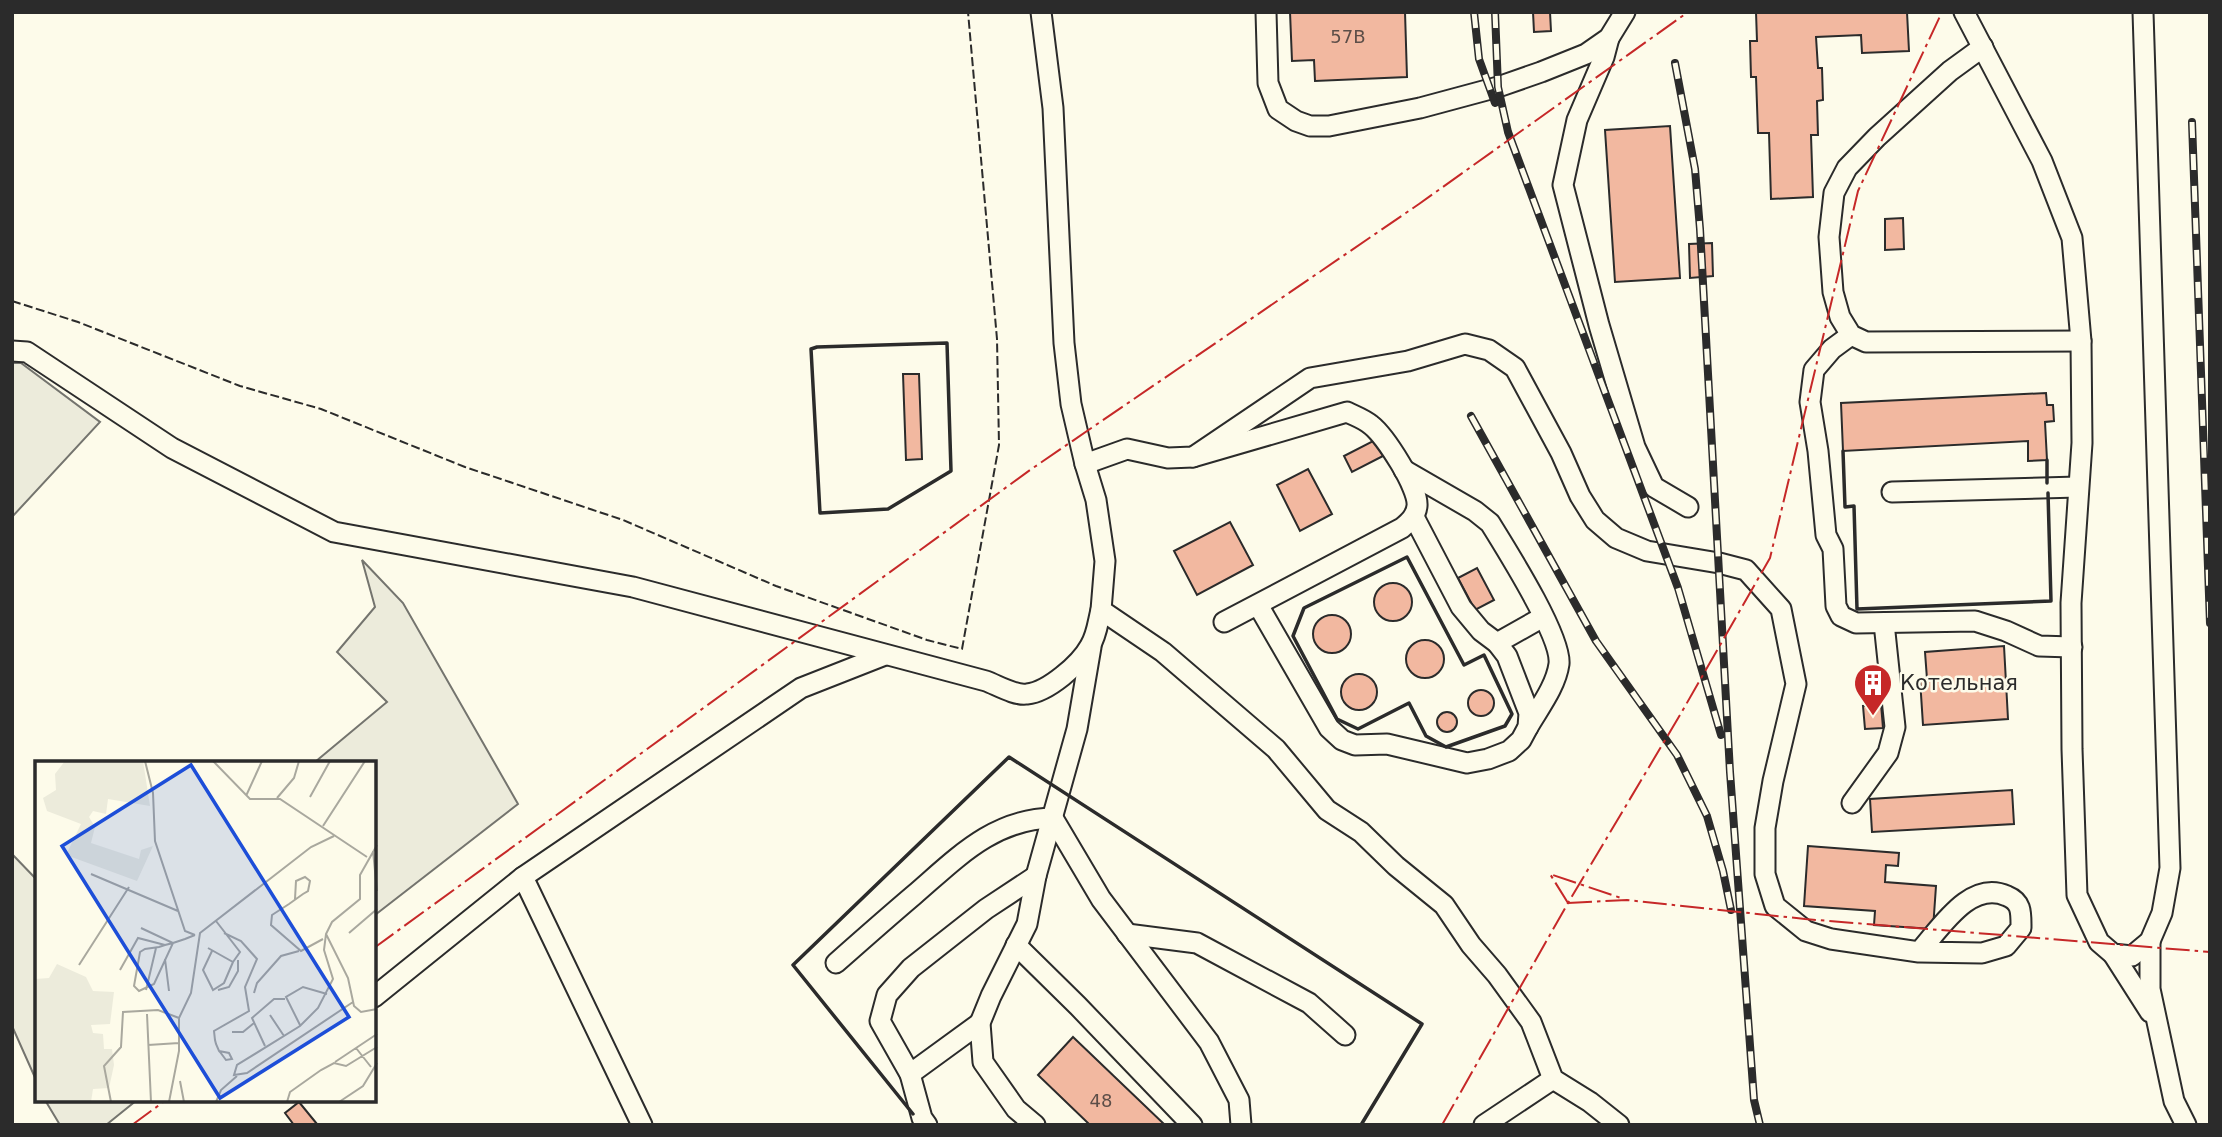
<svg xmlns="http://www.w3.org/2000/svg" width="2222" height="1137" viewBox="0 0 2222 1137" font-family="'DejaVu Sans',sans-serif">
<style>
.green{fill:#ecebdb;stroke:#74746e;stroke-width:2}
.building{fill:#f2b8a0;stroke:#2b2b2b;stroke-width:2}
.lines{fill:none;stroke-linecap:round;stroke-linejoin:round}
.minor-casing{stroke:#2b2b2b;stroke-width:23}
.minor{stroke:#fdfbea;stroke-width:19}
.rail-casing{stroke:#2b2b2b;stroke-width:8}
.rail{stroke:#fdfbea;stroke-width:5;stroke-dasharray:16;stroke-linecap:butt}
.fence{stroke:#2b2b2b;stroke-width:2;stroke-dasharray:9 3.5;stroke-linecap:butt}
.wall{stroke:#2b2b2b;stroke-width:3.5}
.power{stroke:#c62828;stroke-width:2;stroke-dasharray:24 5 3.5 5;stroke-linecap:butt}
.labels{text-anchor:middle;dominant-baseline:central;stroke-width:5;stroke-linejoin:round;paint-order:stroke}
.number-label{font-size:18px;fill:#5d4e48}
.poi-label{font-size:21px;fill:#2b2b2b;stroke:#fdfbea;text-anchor:start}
.inset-road{fill:none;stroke:#a9a89e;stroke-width:2}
.view{fill:#1d4ed8;fill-opacity:0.15;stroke:#1d4ed8;stroke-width:3.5}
.inset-edge{fill:none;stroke:#2b2b2b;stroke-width:3.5}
</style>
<rect width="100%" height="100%" fill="#fdfbea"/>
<!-- green -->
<g class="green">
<path d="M12,363H21L100,422L12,517Z"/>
<path d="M362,560L403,603L518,804L375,915L374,762H315L387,702L337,652L375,607Z"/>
<path d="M12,854L37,880V1082L12,1026Z"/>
<path d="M45,1100H137L106,1125H60Z"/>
</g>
<!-- building -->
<g class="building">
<path d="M1290,12H1405L1407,77L1315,81L1314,60L1292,61Z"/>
<path d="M1533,12H1550L1551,31L1534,32Z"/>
<path d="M1756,12H1907L1909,51L1862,53L1861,35L1816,37L1818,68H1822L1823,100L1817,101L1818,135H1811L1813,197L1771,199L1769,133H1758L1756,77H1751L1750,41H1757Z"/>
<path d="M1670,126L1680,278L1615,282L1605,130Z"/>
<path d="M1903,218L1904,249L1885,250V219Z"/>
<path d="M1712,243L1713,276L1690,278L1689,244Z"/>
<path d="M903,374H919L922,459L906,460Z"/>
<path d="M2046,393L2047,405H2053L2054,421L2045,422L2047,460L2028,461V441L1843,451L1841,403Z"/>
<path d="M1375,440L1383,456L1352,472L1344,456Z"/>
<path d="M1308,469L1332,514L1300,531L1277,485Z"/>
<path d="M1230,522L1253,565L1197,595L1174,551Z"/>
<path d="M1477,568L1494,600L1475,610L1458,578Z"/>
<circle cx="1393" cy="602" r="19"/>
<circle cx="1332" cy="634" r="19"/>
<circle cx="1425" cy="659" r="19"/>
<path d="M2004,646L2008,719L1923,725L1920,679H1927L1925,652Z"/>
<circle cx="1359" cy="692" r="18"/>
<circle cx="1481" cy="703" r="13"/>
<path d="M1881,704L1883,728L1865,729L1863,706Z"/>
<circle cx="1447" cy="722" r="10"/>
<path d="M2012,790L2014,824L1872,832L1870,799Z"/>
<path d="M1808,846L1899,853L1898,866L1886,865L1885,882L1936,886L1933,929L1874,925L1875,911L1804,906Z"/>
<path d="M1073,1037L1165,1125H1090L1038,1075Z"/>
<path d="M299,1102L317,1124L316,1125H294L285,1113Z"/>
</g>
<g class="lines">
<defs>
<g id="minor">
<path d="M1041,12L1053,108L1064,343L1071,404L1085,464L1096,500L1105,561L1101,610L1163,652L1276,749L1327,810L1361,832L1396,866L1444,905L1471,945L1497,975L1531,1022L1553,1079L1590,1102L1619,1125"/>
<path d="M1266,12L1268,83L1278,109L1296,121L1310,126H1329L1420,108L1498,87L1541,72L1586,54L1609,38L1625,12"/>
<path d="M1964,12L2042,161L2072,238L2081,341L2082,443L2071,603L2072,749L2077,895L2099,942L2113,954L2132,956L2150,941L2162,913L2170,868L2143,12"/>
<path d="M1609,38L1604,57L1577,120L1563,185L1599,325L1635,447L1654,487L1688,507"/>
<path d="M1983,47L1950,71L1877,137L1847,168L1834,193L1829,237L1833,292L1840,317L1851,335L1866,342L2081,341"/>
<path d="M1851,335L1832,349L1814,370L1810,402L1818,451L1826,535L1833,549L1836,606L1841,616L1856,623L1975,621L2006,631L2039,646L2072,647"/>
<path d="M12,351L27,352L172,448L334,532L633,587L986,681C997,685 1015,696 1027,694C1048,692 1080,664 1090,646C1097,635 1098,621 1101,610"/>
<path d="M1193,457L1310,378L1408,361L1465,344L1489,350L1515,368L1561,453L1580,496L1595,520L1616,538L1647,551L1719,563L1746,570L1781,609L1796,684L1773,781L1765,828V874L1775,906L1806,931L1831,939L1919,952L1982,953L2006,946L2021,928C2021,913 2022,902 2007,896C1970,879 1940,929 1919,952"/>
<path d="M1085,464L1127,449L1168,458L1193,457L1347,412C1355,416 1364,419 1371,425C1385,436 1419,488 1417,506C1416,516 1409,522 1402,528L1224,622"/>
<path d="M1404,470L1475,511L1490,523C1506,549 1562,637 1559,664C1556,686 1539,708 1528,727"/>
<path d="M1892,492L2078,487"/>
<path d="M1258,605L1329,728L1342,740L1355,745L1387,744L1467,763L1488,759L1509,751L1521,740L1528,727L1529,713L1507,656L1497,643L1481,631L1461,607L1414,517"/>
<path d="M1497,643L1543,617"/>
<path d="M1852,803L1888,753L1895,727L1884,623"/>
<path d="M1053,818L1101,899L1209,1042L1239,1100L1241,1125"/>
<path d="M523,877L642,1125"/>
<path d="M1127,934L1197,943L1309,1003L1345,1035"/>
<path d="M2150,941V989L2174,1101L2186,1125"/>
<path d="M1016,945L1078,1006L1192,1125"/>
<path d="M2113,954L2150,1012"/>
<path d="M836,963C862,940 888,917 914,895C957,858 993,819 1053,818"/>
<path d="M374,997L523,877L801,688L885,655"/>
<path d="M910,1074L980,1023"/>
<path d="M927,1125L922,1118L910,1074L880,1021L887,995L911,968L986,909L1036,876"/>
<path d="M1035,1125L1016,1109L983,1062L980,1023L991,996L1027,924L1036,876L1077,729L1091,647"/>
<path d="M1484,1125L1553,1079"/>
</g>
</defs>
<!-- minor casing -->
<use href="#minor" class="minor-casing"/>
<!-- minor -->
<use href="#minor" class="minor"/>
<defs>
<g id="rail">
<path d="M1474,12L1479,59L1495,103"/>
<path d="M1495,12L1498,87L1508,132L1678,588L1721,735"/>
<path d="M1675,63L1695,169L1700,229L1730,772L1754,1100L1760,1125"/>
<path d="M2192,122L2210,623"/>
<path d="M1471,416L1596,641L1677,755L1707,816L1723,871L1731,910"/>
</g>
</defs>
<!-- rail casing -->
<use href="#rail" class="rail-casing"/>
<!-- rail -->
<use href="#rail" class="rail"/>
<!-- fence -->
<path class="fence" d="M12,301L78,322L240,386L321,409L465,467L623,520L776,586L927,640L962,649L999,445L997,339L968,12"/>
<!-- wall -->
<g class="wall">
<path d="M947,343L951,471L888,509L820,513L811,349L817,347Z"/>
<path d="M1843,451L1845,507L1854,506L1857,609L2051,601L2048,493"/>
<path d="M2047,483V460"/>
<path d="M1407,557L1464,665L1484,655L1512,714L1505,726L1446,747L1426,736L1409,703L1358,729L1337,719L1293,636L1304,608Z"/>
<path d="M913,1114L793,965L1009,757L1422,1024L1361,1125"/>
</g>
<!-- power -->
<g class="power">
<path d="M1568,903L1627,900L1805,919L2210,952"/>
<path d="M1568,903L1550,874L1624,899"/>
<path d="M374,948L1030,470L1419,204L1688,12"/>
<path d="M132,1125L166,1100"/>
<path d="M1442,1125L1568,903L1680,715L1770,558L1858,191L1942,12"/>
</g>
</g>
<!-- icons -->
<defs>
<symbol id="building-pin" viewBox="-11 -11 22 30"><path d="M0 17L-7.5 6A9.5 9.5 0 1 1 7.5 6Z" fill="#c62828" stroke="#fdfbea"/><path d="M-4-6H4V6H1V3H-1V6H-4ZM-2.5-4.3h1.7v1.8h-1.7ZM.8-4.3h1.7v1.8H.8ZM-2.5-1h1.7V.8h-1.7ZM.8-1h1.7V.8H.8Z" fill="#fff"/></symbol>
</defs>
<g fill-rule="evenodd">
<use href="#building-pin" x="1851" y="661" width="44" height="60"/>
</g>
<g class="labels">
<!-- number labels -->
<g class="number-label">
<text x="1348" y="36">57В</text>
<text x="1101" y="1100">48</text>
</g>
<!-- poi labels -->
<g class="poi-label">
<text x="1900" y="683">Котельная</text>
</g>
</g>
<!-- overview -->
<g transform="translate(35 761)">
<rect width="341" height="341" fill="#fdfbea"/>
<path d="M30,0H108L115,45L73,38L71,53L58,50L54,56L60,66L56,82L104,98L106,89L118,85L102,120L31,94L46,63L12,50L8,37L21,29L20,13ZM22,203L51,216L58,230L79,231L75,263L56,264L58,272L68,273L69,288H77L79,304L74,327L58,328L56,341H0V218L14,217Z" fill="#ecebdb"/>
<path class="inset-road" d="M110,0L118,32L120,80L150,170L160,174M178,0L215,38H245L332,96M211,35L227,0M275,36L295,0M242,37L259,17L264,0M288,65L330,0M342,84L325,114V138L297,161L291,173L313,217L319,245L326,251L342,248M338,90L342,130M56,113L143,150M260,138L261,120L270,116L275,120L273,130L268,133L254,143L237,154L236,164L266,190L288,178M106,167L138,182L119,223L104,230L99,225L105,191L110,188L124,186L130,184L138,182L150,178L160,174M314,172L342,148M291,173L289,189L298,218L283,247L265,265L202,304L199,314L212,312L318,241M173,187L198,201L205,191L181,160M177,190L168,209L178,229L189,222L198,201M130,198L134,230M44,204L94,126M85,209L103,177L130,184M111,229L121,187M183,229L194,226L203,210V199M219,232L222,222L246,195L264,190M112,253L116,341M235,254L249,275M265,264L251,236L268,226L292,233M197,271H208L219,262M113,284L144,282M230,285L217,257L239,238H250M321,287L336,306M184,290L194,292L197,298L191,299L185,291L184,290L181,283L180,279L179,270L214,250L210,226L222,198L206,180L189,172M300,301L342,273M145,320L149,341M76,341L69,305L86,286L88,251L123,249L144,257M134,341L144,290V257L156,232L165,172L276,86L299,75M181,341L186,329L202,315M252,341L255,331L286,309L299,302L311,305L342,286M304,341L328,325L342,302"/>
<path class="view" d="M156,4L314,256L185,337L27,85Z"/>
<rect width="341" height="341" class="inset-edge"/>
</g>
<!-- border -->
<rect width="2222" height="1137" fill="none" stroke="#2b2b2b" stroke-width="28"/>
</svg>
